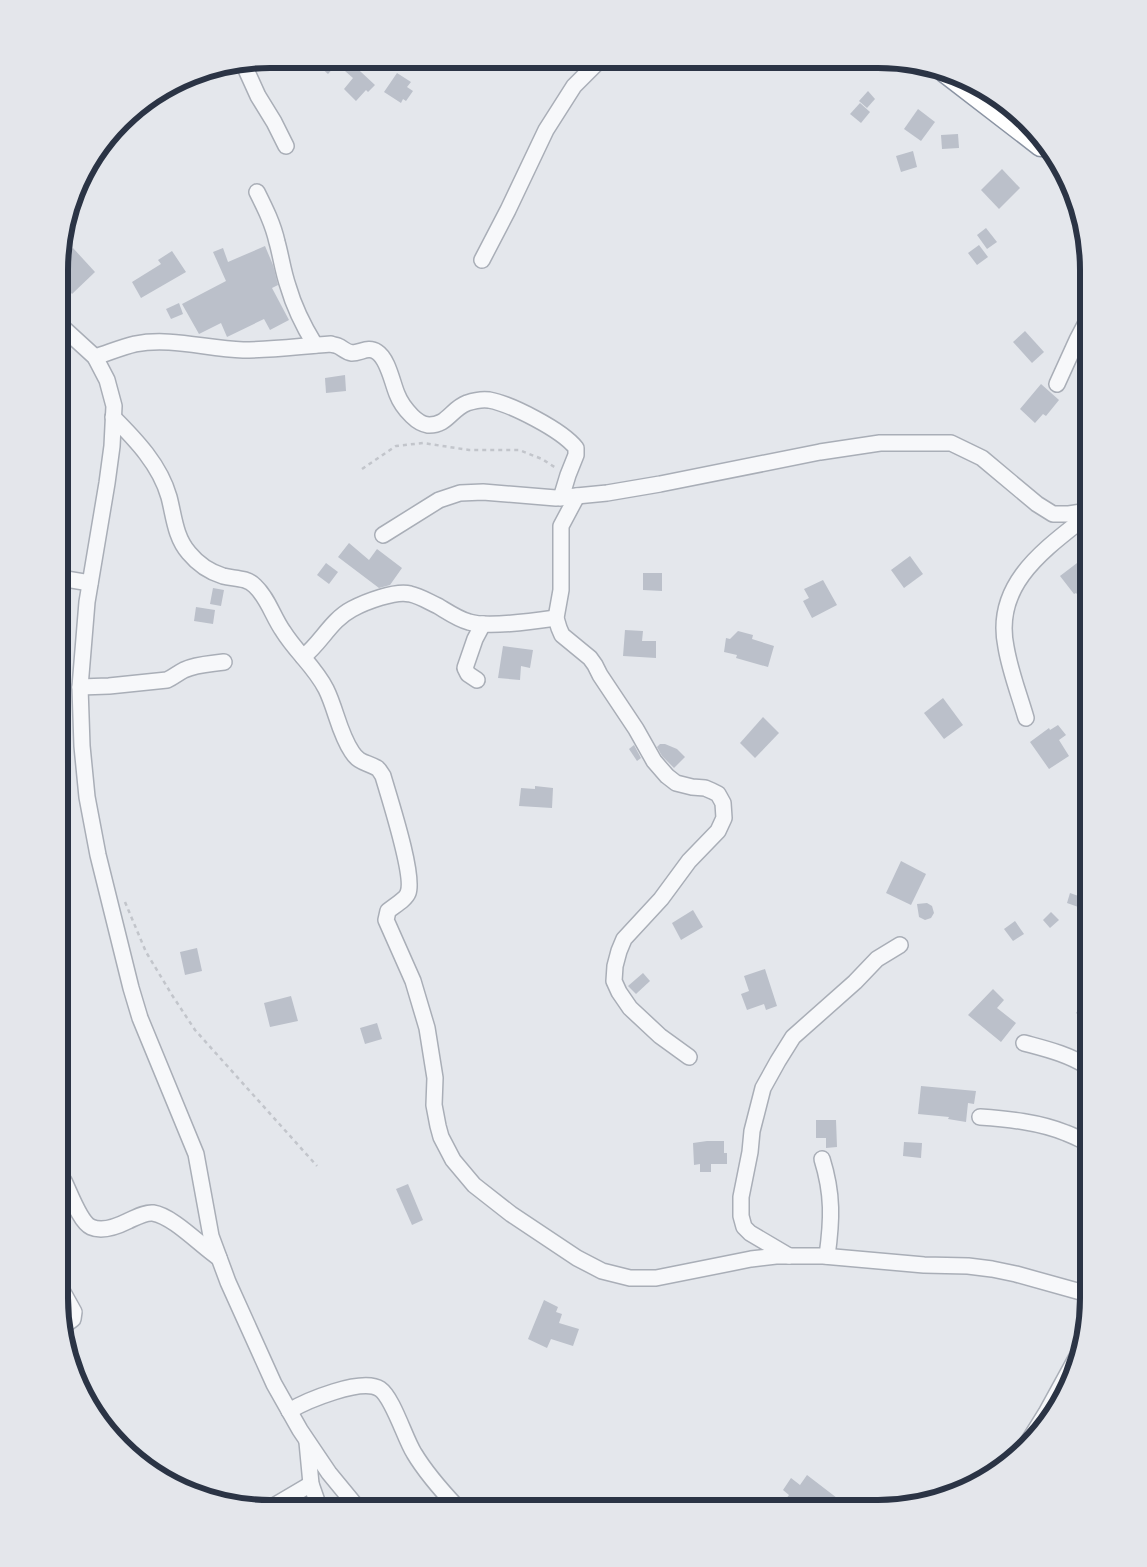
<svg xmlns="http://www.w3.org/2000/svg" width="1147" height="1567" viewBox="0 0 1147 1567" font-family="'Titillium Web',sans-serif">
<style>
.building{fill:#bbc0ca}
.lines{fill:none;stroke-linecap:round;stroke-linejoin:round}
.minor-casing{stroke:#a9aeb7;stroke-width:18}
.highway-casing{stroke:#8b94a3;stroke-width:25}
.path{stroke:#c2c5cb;stroke-width:2.5;stroke-dasharray:4 4;stroke-linecap:butt}
.minor{stroke:#f7f8fa;stroke-width:15}
.highway{stroke:#fff;stroke-width:22}
.rim{fill:none;stroke:#2b3445;stroke-width:6}
</style>
<rect width="100%" height="100%" fill="#e4e7ec"/>
<!-- building -->
<g class="building">
<path d="M325,59H347L375,85L368,92L366,90L356,101L344,89L353,78L337,64L328,74L319,66Z"/>
<path d="M397,73L411,82L407,87L413,91L406,101L403,99L401,103L384,92Z"/>
<path d="M868,91L875,99L867,108L859,101Z"/>
<path d="M860,103L870,112L861,123L850,114Z"/>
<path d="M918,109L935,122L921,141L904,129Z"/>
<path d="M958,134L959,148L942,149L941,135Z"/>
<path d="M913,151L917,167L901,172L896,156Z"/>
<path d="M1002,169L1020,188L999,209L981,190Z"/>
<path d="M986,228L997,242L987,249L977,235Z"/>
<path d="M979,245L988,257L977,265L968,253Z"/>
<path d="M265,246L273,265L278,285L272,288L289,320L270,330L264,319L227,337L221,323L199,334L182,304L226,281L213,252L223,248L228,262Z"/>
<path d="M73,248L95,272L72,294L61,282V260Z"/>
<path d="M172,251L186,272L141,298L132,282L161,264L158,260Z"/>
<path d="M179,303L183,314L171,319L166,309Z"/>
<path d="M1025,331L1044,352L1032,363L1013,342Z"/>
<path d="M345,375L346,391L326,393L325,378Z"/>
<path d="M1041,384L1059,400L1046,416L1043,414L1035,423L1020,409Z"/>
<path d="M349,543L369,560L377,549L402,568L390,585L379,588L338,557Z"/>
<path d="M910,556L923,574L904,588L891,570Z"/>
<path d="M1081,560L1088,569V595L1082,600L1076,593L1074,594L1060,576Z"/>
<path d="M326,563L338,572L329,584L317,575Z"/>
<path d="M643,573H662V591L643,590Z"/>
<path d="M823,580L837,605L812,618L803,601L809,598L804,589Z"/>
<path d="M213,588L224,590L221,606L210,604Z"/>
<path d="M196,607L215,610L213,624L194,621Z"/>
<path d="M625,630L643,631L642,641H656V658L623,656Z"/>
<path d="M738,631L753,635L752,639L774,646L768,667L736,658L737,655L724,652L726,638L730,639Z"/>
<path d="M503,646L533,650L530,668L521,666L520,680L498,678Z"/>
<path d="M943,698L963,725L944,739L924,713Z"/>
<path d="M763,717L779,733L755,758L740,743Z"/>
<path d="M1058,725L1066,735L1059,740L1069,756L1049,769L1030,742L1049,728L1050,730Z"/>
<path d="M660,744H665L677,749L685,757L674,768L662,756L657,747Z"/>
<path d="M634,745L641,758L637,761L629,749Z"/>
<path d="M535,786L553,788L552,808L519,806L521,788L535,789Z"/>
<path d="M901,861L926,874L911,905L886,893Z"/>
<path d="M1070,893L1087,899L1084,909L1067,903Z"/>
<path d="M927,903L932,906L934,913L931,918L925,920L919,917L917,904Z"/>
<path d="M693,910L703,927L681,940L672,923Z"/>
<path d="M1051,912L1059,920L1050,928L1043,920Z"/>
<path d="M1015,921L1024,934L1013,941L1004,929Z"/>
<path d="M197,948L202,971L185,975L180,952Z"/>
<path d="M765,969L777,1006L766,1010L764,1004L747,1010L741,994L749,991L744,976Z"/>
<path d="M643,973L650,981L636,994L628,986Z"/>
<path d="M993,989L1004,1000L997,1008L1016,1023L1001,1042L968,1015Z"/>
<path d="M291,996L298,1021L270,1027L264,1003Z"/>
<path d="M1088,996V1022L1076,1013Z"/>
<path d="M377,1023L382,1039L365,1044L360,1028Z"/>
<path d="M921,1086L976,1091L974,1104L968,1103L966,1122L948,1119L949,1117L918,1114Z"/>
<path d="M816,1120H836L837,1147L826,1148V1138H816Z"/>
<path d="M707,1141H724V1153H727V1164H711V1172H700V1164L694,1165L693,1143Z"/>
<path d="M904,1142L922,1143L921,1158L903,1156Z"/>
<path d="M408,1184L423,1220L412,1225L396,1189Z"/>
<path d="M544,1300L558,1307L556,1312L562,1314L559,1323L579,1329L573,1346L551,1339L547,1348L528,1339Z"/>
<path d="M807,1475L837,1498L830,1508H779L789,1495L783,1490L791,1478L800,1485Z"/>
</g>
<g class="lines">
<defs>
<g id="minor">
<path d="M243,63L258,96L274,122L286,146"/>
<path d="M257,192C265,208 273,224 277,242C281,256 283,272 288,286C294,307 304,327 315,345"/>
<path d="M482,260L508,210L546,130L574,86L600,60"/>
<path d="M60,325L95,357L107,380L114,406L112,446L107,483L87,602L80,687L82,746L87,797L98,855L131,988L140,1018L196,1154L211,1236L228,1282L274,1384L300,1430L329,1473L357,1507"/>
<path d="M95,357C108,353 122,347 135,344C171,337 207,349 243,350C272,350 301,346 331,344C333,345 336,345 338,346C343,348 345,352 352,353C361,353 368,346 377,352C388,359 392,382 397,394C400,402 405,409 412,416C416,420 421,424 428,425C447,426 451,409 467,403C473,401 482,399 489,400C511,404 562,430 576,448V455L568,475L561,498"/>
<path d="M1057,384L1077,340L1088,319"/>
<path d="M113,417C136,440 160,465 169,497C174,516 175,537 189,553C198,564 210,572 223,576C234,579 246,577 255,586C268,598 273,617 283,631C296,652 315,667 326,689C336,709 339,733 352,752C359,763 366,762 377,768C379,769 381,773 383,776C389,797 415,876 408,893C406,899 394,906 388,911L386,920L413,981L427,1028L435,1078L434,1105L438,1126L441,1137L453,1160L474,1185L511,1214L577,1258L602,1271L630,1278H656L751,1259L776,1256H823L924,1265L968,1266L992,1269L1016,1274L1088,1294"/>
<path d="M577,496L561,526V590L556,618L559,628L562,635L590,658L595,665L600,675L636,729L654,761L667,776L676,783L692,787L705,788L712,791L718,794L723,803L724,818L718,831L689,861L661,899L624,939L619,951L615,966L614,981L619,992L630,1008L660,1036L689,1057"/>
<path d="M383,535L439,500L460,493L483,492L556,498L607,493L660,484L820,452L880,443H951L982,458L1037,504L1053,514H1069L1088,511"/>
<path d="M60,578L90,583"/>
<path d="M303,657C321,643 331,620 352,609C365,602 396,590 410,594C420,596 429,602 438,606C448,612 458,619 469,622C488,628 535,621 556,618"/>
<path d="M477,680L468,674L465,668L475,639L483,624"/>
<path d="M80,687L109,686L167,680C174,677 178,673 184,670C197,664 211,664 224,662"/>
<path d="M1026,718C1019,694 1010,671 1006,647C993,584 1045,549 1088,515"/>
<path d="M1024,1043C1046,1049 1068,1054 1088,1067"/>
<path d="M980,1117C1008,1119 1039,1122 1066,1133C1074,1136 1081,1140 1088,1143"/>
<path d="M822,1159C833,1194 832,1220 827,1256"/>
<path d="M59,1176L64,1181C70,1193 80,1222 91,1227C102,1232 118,1226 128,1221C135,1218 145,1212 153,1213C173,1216 201,1246 219,1258"/>
<path d="M789,1256L750,1233L744,1227L741,1216V1197L750,1152L752,1131L763,1088L778,1061L793,1037L855,982L877,959L900,945"/>
<path d="M59,1285L74,1312L73,1319L65,1325"/>
<path d="M289,1411C306,1401 362,1377 380,1389C393,1398 405,1439 414,1453C426,1473 441,1490 457,1507"/>
<path d="M307,1442L311,1484L319,1507"/>
<path d="M1028,1442L1046,1413L1080,1351"/>
<path d="M272,1507L311,1484"/>
</g>
<path id="highway" d="M945,71L1041,145"/>
</defs>
<!-- minor casing -->
<use href="#minor" class="minor-casing"/>
<!-- highway casing -->
<use href="#highway" class="highway-casing"/>
<!-- path -->
<g class="path">
<path d="M362,469L396,446L423,443L469,450H519L542,459L556,468"/>
<path d="M125,902L146,952L172,995L195,1030L317,1166"/>
</g>
<!-- minor -->
<use href="#minor" class="minor"/>
<!-- highway -->
<use href="#highway" class="highway"/>
</g>
<!-- crop -->
<path d="M0 0H1147V1567H0ZM270 68H878A202 202 0 0 1 1080 270V1298A202 202 0 0 1 878 1500H270A202 202 0 0 1 68 1298V270A202 202 0 0 1 270 68Z" fill="#e4e6eb" fill-rule="evenodd"/>
<path class="rim" d="M270 68H878A202 202 0 0 1 1080 270V1298A202 202 0 0 1 878 1500H270A202 202 0 0 1 68 1298V270A202 202 0 0 1 270 68Z"/>
</svg>
